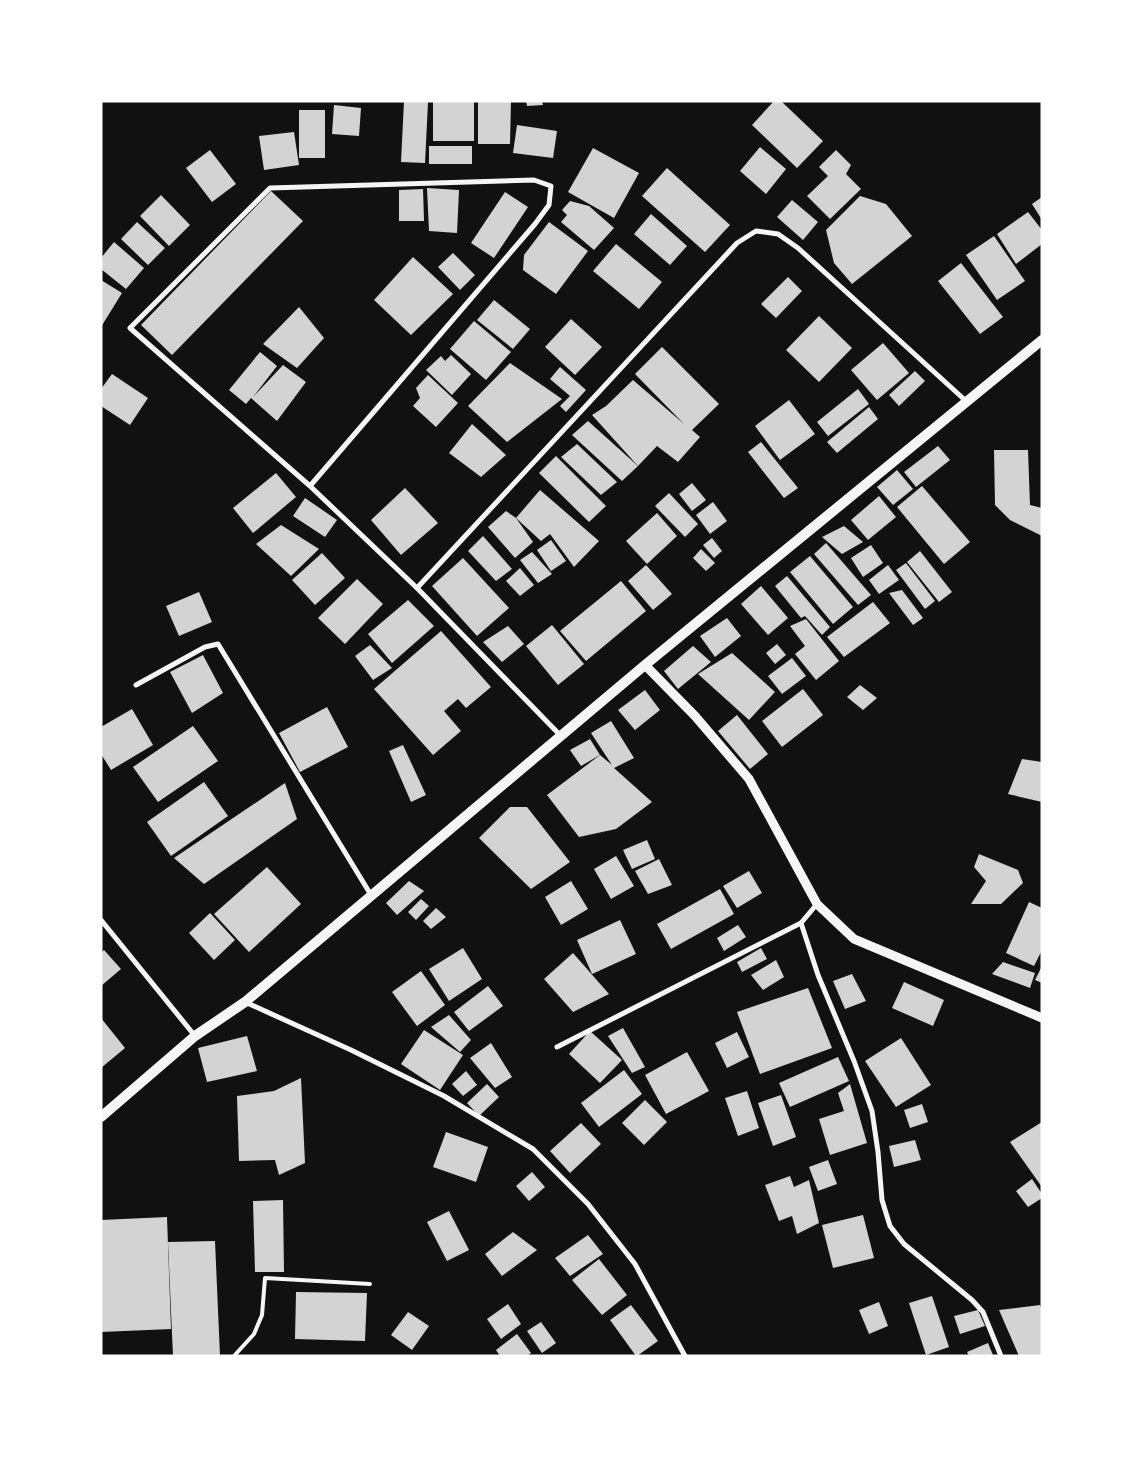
<svg xmlns="http://www.w3.org/2000/svg" width="1143" height="1457" viewBox="0 0 1143 1457" font-family="'Roboto Condensed',sans-serif">
<style>
.building{fill:#d3d3d3}
.lines{fill:none;stroke-linecap:round;stroke-linejoin:round}
.service{stroke:#f5f5f5;stroke-width:4}
.minor{stroke:#f5f5f5;stroke-width:5}
.tertiary{stroke:#f5f5f5;stroke-width:9}
.secondary{stroke:#f5f5f5;stroke-width:10}
</style>
<rect width="100%" height="100%" fill="#111"/>
<!-- building -->
<g class="building">
<path d="M404,101L428,102L425,163L401,162Z"/>
<rect x="433" y="101" width="41" height="40"/>
<path d="M478,101H511L510,144H478Z"/>
<path d="M526,101H542L543,105L527,106Z"/>
<path d="M774,101H781L823,141L797,168L752,125Z"/>
<path d="M334,105L361,108L359,136L332,134Z"/>
<rect x="299" y="110" width="26" height="48"/>
<path d="M517,125L557,131L553,158L513,153Z"/>
<path d="M294,132L299,165L264,170L259,136Z"/>
<rect x="429" y="146" width="43" height="18"/>
<path d="M760,147L786,169L766,194L740,171Z"/>
<path d="M593,148L639,173L614,218L568,192Z"/>
<path d="M210,150L236,184L212,202L186,168Z"/>
<path d="M836,150L851,165L846,174L861,189L830,219L807,196L828,176L819,167Z"/>
<path d="M667,168L730,225L705,252L642,196Z"/>
<path d="M427,188L459,190L457,233L429,231Z"/>
<path d="M423,189L424,221H399V190Z"/>
<path d="M271,191L303,221L172,355L141,325Z"/>
<path d="M505,192L528,207L494,258L471,243Z"/>
<path d="M161,195L190,225L169,246L140,216Z"/>
<path d="M860,196L886,204L912,236L852,284L834,263L826,230Z"/>
<path d="M1042,197V220L1032,204Z"/>
<path d="M792,200L818,222L803,240L777,217Z"/>
<path d="M570,201L589,206L614,228L594,250L561,222L567,215L562,210Z"/>
<path d="M1028,212L1042,230V244L1016,264L997,234Z"/>
<path d="M651,214L687,246L670,265L634,234Z"/>
<path d="M137,222L165,248L148,265L121,239Z"/>
<path d="M549,222L588,251L556,294L523,270L524,255Z"/>
<path d="M994,236L1025,281L997,300L966,255Z"/>
<path d="M114,242L144,268L126,289L101,269V258Z"/>
<path d="M616,244L662,282L639,309L593,271Z"/>
<path d="M453,253L475,275L460,290L438,267Z"/>
<path d="M413,257L453,294L411,335L374,300Z"/>
<path d="M961,263L1003,317L980,334L938,281Z"/>
<path d="M788,277L802,291L776,318L761,304Z"/>
<path d="M101,280L122,293L101,327Z"/>
<path d="M494,300L530,329L513,349L477,320Z"/>
<path d="M299,307L324,338L297,368L263,344Z"/>
<path d="M819,316L852,348L819,382L786,350Z"/>
<path d="M571,319L602,347L575,375L545,347Z"/>
<path d="M474,321L511,352L486,380L450,349Z"/>
<path d="M883,343L909,373L877,400L851,370Z"/>
<path d="M662,347L719,404L692,430L700,437L678,462L657,446L638,466L592,415L606,406L633,380L684,424L635,374Z"/>
<path d="M260,352L277,366L253,397L283,365L306,382L277,421L251,398L246,404L229,390Z"/>
<path d="M451,355L471,374L452,395L426,370L441,356L445,361Z"/>
<path d="M510,363L562,399L507,442L468,406Z"/>
<path d="M560,367L586,390L566,412L560,406L570,396L550,379Z"/>
<path d="M915,371L925,381L899,406L889,395Z"/>
<path d="M112,374L148,398L130,425L101,406V389Z"/>
<path d="M428,375L458,403L436,427L413,406L420,398L416,388Z"/>
<path d="M858,389L869,404L828,436L817,422Z"/>
<path d="M789,400L815,434L780,460L755,426Z"/>
<path d="M869,407L878,419L837,453L827,442Z"/>
<path d="M588,421L638,466L622,481L572,435Z"/>
<path d="M472,424L506,455L481,477L449,453Z"/>
<path d="M761,442L798,488L784,498L748,452Z"/>
<path d="M577,444L617,482L601,495L561,457Z"/>
<path d="M938,446L950,460L916,487L904,472Z"/>
<path d="M994,450H1028L1030,505L1042,508V536L1010,520L995,505Z"/>
<path d="M556,456L606,506L589,522L539,473Z"/>
<path d="M897,470L913,489L893,505L877,487Z"/>
<path d="M276,473L296,497L253,533L233,508Z"/>
<path d="M692,483L706,500L692,511L679,494Z"/>
<path d="M922,486L970,542L944,564L897,507Z"/>
<path d="M405,488L438,523L401,555L371,520Z"/>
<path d="M540,490L599,541L574,567L550,534L541,541L516,518Z"/>
<path d="M669,493L698,524L685,537L655,506Z"/>
<path d="M879,496L896,517L868,540L851,520Z"/>
<path d="M305,498L337,520L325,537L293,516Z"/>
<path d="M713,502L727,521L710,534L696,515Z"/>
<path d="M506,511L516,518L533,542L515,558L488,527Z"/>
<path d="M657,513L677,536L647,564L626,541Z"/>
<path d="M281,525L319,549L291,576L256,544Z"/>
<path d="M844,526L863,542L842,554L822,537Z"/>
<path d="M483,536L512,569L496,581L468,551Z"/>
<path d="M712,538L722,551L714,558L703,545Z"/>
<path d="M551,540L566,561L551,571L537,550Z"/>
<path d="M826,543L871,595L858,605L814,554Z"/>
<path d="M871,545L883,563L863,577L851,558Z"/>
<path d="M701,549L715,563L706,571L693,558Z"/>
<path d="M920,551L952,592L939,602L907,562Z"/>
<path d="M532,552L552,574L538,583L520,560Z"/>
<path d="M322,553L345,578L315,605L292,580Z"/>
<path d="M810,556L853,607L833,624L790,572Z"/>
<path d="M463,558L509,608L477,636L432,586Z"/>
<path d="M906,563L935,601L925,609L896,570Z"/>
<path d="M646,565L672,594L653,610L628,581Z"/>
<path d="M888,565L899,580L879,594L869,580Z"/>
<path d="M520,568L534,585L520,596L506,581Z"/>
<path d="M787,576L830,627L822,635L805,616L801,618L775,586Z"/>
<path d="M357,579L383,604L345,644L318,618Z"/>
<path d="M621,581L646,611L586,661L560,631Z"/>
<path d="M761,586L788,618L768,635L741,604Z"/>
<path d="M902,590L923,618L913,625L889,593Z"/>
<path d="M199,592L212,622L179,636L166,606Z"/>
<path d="M408,600L434,626L392,663L368,634Z"/>
<path d="M873,602L890,623L844,657L827,637Z"/>
<path d="M727,618L741,636L715,657L700,636Z"/>
<path d="M806,619L839,661L816,680L795,654L805,646L790,626Z"/>
<path d="M552,625L584,664L558,685L526,646Z"/>
<path d="M508,626L524,644L502,662L483,642Z"/>
<path d="M441,631L491,687L466,708L458,699L444,711L461,731L433,755L374,689Z"/>
<path d="M777,644L786,655L775,664L766,653Z"/>
<path d="M370,645L392,668L373,680L355,656Z"/>
<path d="M693,646L711,662L678,689L664,671Z"/>
<path d="M732,653L775,692L749,720L698,674Z"/>
<path d="M203,655L223,693L192,713L170,672Z"/>
<path d="M792,658L806,676L782,694L768,676Z"/>
<path d="M860,685L877,698L863,710L847,697Z"/>
<path d="M803,689L823,715L782,747L762,721Z"/>
<path d="M645,690L660,710L635,730L618,710Z"/>
<path d="M327,707L348,747L300,772L279,733Z"/>
<path d="M132,709L153,745L111,770L101,754V727Z"/>
<path d="M737,715L768,754L750,769L718,731Z"/>
<path d="M611,721L634,758L614,768L652,802L616,829L579,837L547,795L600,755L612,765L591,733Z"/>
<path d="M193,726L218,761L158,802L133,767Z"/>
<path d="M590,739L600,755L581,766L570,750Z"/>
<path d="M403,745L426,795L411,802L389,751Z"/>
<path d="M1022,759L1042,762V802L1008,794Z"/>
<path d="M204,782L228,816L171,856L147,822Z"/>
<path d="M285,783L297,819L204,884L174,858Z"/>
<path d="M510,807H527L570,862L531,889L479,838Z"/>
<path d="M647,840L655,859L632,869L623,850Z"/>
<path d="M979,854L1018,870L1023,883L1001,904H971L986,881L974,867Z"/>
<path d="M616,856L634,886L611,899L594,869Z"/>
<path d="M659,859L672,885L648,894L635,871Z"/>
<path d="M267,867L301,904L249,952L214,914Z"/>
<path d="M749,871L762,893L737,908L723,886Z"/>
<path d="M409,881L424,891L397,915L386,903Z"/>
<path d="M571,881L588,909L561,925L545,897Z"/>
<path d="M720,889L734,914L671,949L657,924Z"/>
<path d="M421,899L429,906L416,920L408,912Z"/>
<path d="M1029,902L1042,908V950L1034,966L1006,953Z"/>
<path d="M436,908L446,917L431,929L423,921Z"/>
<path d="M210,913L235,940L214,960L189,933Z"/>
<path d="M620,920L636,954L592,974L577,940Z"/>
<path d="M738,925L746,937L724,951L717,938Z"/>
<path d="M463,948L482,979L449,1001L429,969Z"/>
<path d="M761,948L767,959L742,972L737,962Z"/>
<path d="M104,950L121,969L101,986V953Z"/>
<path d="M573,953L609,994L573,1012L544,979Z"/>
<path d="M776,960L784,977L763,990L751,975Z"/>
<path d="M1003,962L1035,973L1030,988L992,974Z"/>
<path d="M1042,966V983L1035,980Z"/>
<path d="M421,971L445,1005L417,1026L392,992Z"/>
<path d="M852,974L866,1001L845,1009L833,981Z"/>
<path d="M904,982L944,1000L933,1026L892,1008Z"/>
<path d="M488,986L503,1006L469,1031L454,1012Z"/>
<path d="M808,988L832,1048L760,1074L737,1012Z"/>
<path d="M449,1015L471,1040L460,1052L431,1027Z"/>
<path d="M101,1018L125,1048L101,1068Z"/>
<path d="M623,1028L645,1067L632,1073L608,1036Z"/>
<path d="M424,1030L463,1055L440,1090L401,1064Z"/>
<path d="M590,1031L622,1060L600,1083L569,1054Z"/>
<path d="M737,1032L749,1057L727,1068L715,1043Z"/>
<path d="M247,1036L257,1071L207,1082L198,1048Z"/>
<path d="M901,1038L931,1085L896,1107L865,1061Z"/>
<path d="M491,1043L512,1077L495,1088L470,1058Z"/>
<path d="M687,1052L709,1091L666,1114L645,1075Z"/>
<path d="M838,1057L849,1081L790,1107L779,1083Z"/>
<path d="M624,1070L642,1094L599,1127L581,1103Z"/>
<path d="M466,1071L477,1085L463,1096L452,1084Z"/>
<path d="M301,1078L305,1163L279,1175L275,1160L239,1161L237,1096L274,1091Z"/>
<path d="M487,1084L499,1097L479,1116L467,1103Z"/>
<path d="M850,1084L867,1143L830,1155L819,1119L844,1111L838,1093Z"/>
<path d="M747,1091L759,1128L738,1136L725,1098Z"/>
<path d="M781,1095L796,1137L773,1146L758,1103Z"/>
<path d="M645,1100L667,1122L644,1145L622,1123Z"/>
<path d="M922,1104L928,1122L910,1128L904,1110Z"/>
<path d="M1042,1122V1187L1010,1142Z"/>
<path d="M581,1123L601,1144L570,1173L550,1151Z"/>
<path d="M446,1132L488,1147L476,1182L433,1167Z"/>
<path d="M915,1140L921,1160L894,1167L889,1146Z"/>
<path d="M828,1160L837,1184L818,1191L809,1167Z"/>
<path d="M532,1172L545,1187L529,1201L516,1186Z"/>
<path d="M790,1176L794,1187L809,1180L819,1223L797,1234L792,1216L779,1221L765,1185Z"/>
<path d="M1032,1179L1042,1194V1198L1028,1207L1016,1191Z"/>
<path d="M283,1200L284,1272H255L253,1201Z"/>
<path d="M449,1211L469,1250L447,1261L427,1222Z"/>
<path d="M863,1215L874,1258L833,1268L822,1225Z"/>
<path d="M167,1217L171,1329L101,1332V1220Z"/>
<path d="M513,1232L537,1250L502,1276L485,1254Z"/>
<path d="M588,1235L603,1254L570,1276L555,1258Z"/>
<path d="M215,1241L220,1356H173L168,1242Z"/>
<path d="M599,1259L627,1295L602,1315L572,1280Z"/>
<path d="M296,1292L367,1293L365,1341L295,1339Z"/>
<path d="M932,1296L949,1347L926,1355L909,1303Z"/>
<path d="M879,1302L888,1326L869,1334L859,1310Z"/>
<path d="M508,1304L521,1324L501,1339L487,1319Z"/>
<path d="M631,1305L658,1341L637,1356H636L610,1320Z"/>
<path d="M1040,1305L1042,1310V1356H1019L999,1310Z"/>
<path d="M978,1310L985,1326L960,1334L954,1316Z"/>
<path d="M408,1312L429,1326L412,1350L391,1335Z"/>
<path d="M541,1322L556,1343L542,1353L527,1331Z"/>
<path d="M517,1334L531,1353L527,1356H500L496,1350Z"/>
<path d="M988,1343L993,1355L969,1356L967,1352Z"/>
</g>
<g class="lines">
<!-- service -->
<path class="service" d="M234,1356L254,1334L262,1315L265,1278L370,1284"/>
<!-- minor -->
<g class="minor">
<path d="M310,486L535,224L549,205L551,186L534,180L270,188L130,328L310,486L417,588L560,735"/>
<path d="M417,588L737,243L756,231L778,234L798,248L966,401"/>
<path d="M136,685L205,647L218,644L371,895"/>
<path d="M817,904L801,923L818,975L854,1061L872,1111L878,1152L882,1200L890,1226L904,1244L972,1300L983,1312L1001,1356"/>
<path d="M101,920L195,1036"/>
<path d="M245,1002L351,1050L444,1096L533,1149L588,1204L635,1264L685,1356"/>
<path d="M557,1047L801,923"/>
</g>
<!-- tertiary -->
<path class="tertiary" d="M645,665L695,716L749,779L817,904L854,939L1042,1018"/>
<!-- secondary -->
<path class="secondary" d="M101,1117L195,1036L245,1002L645,665L1042,340"/>
</g>
<!-- border -->
<rect width="1143" height="1457" fill="none" stroke="#ffffff" stroke-width="205"/>
</svg>
